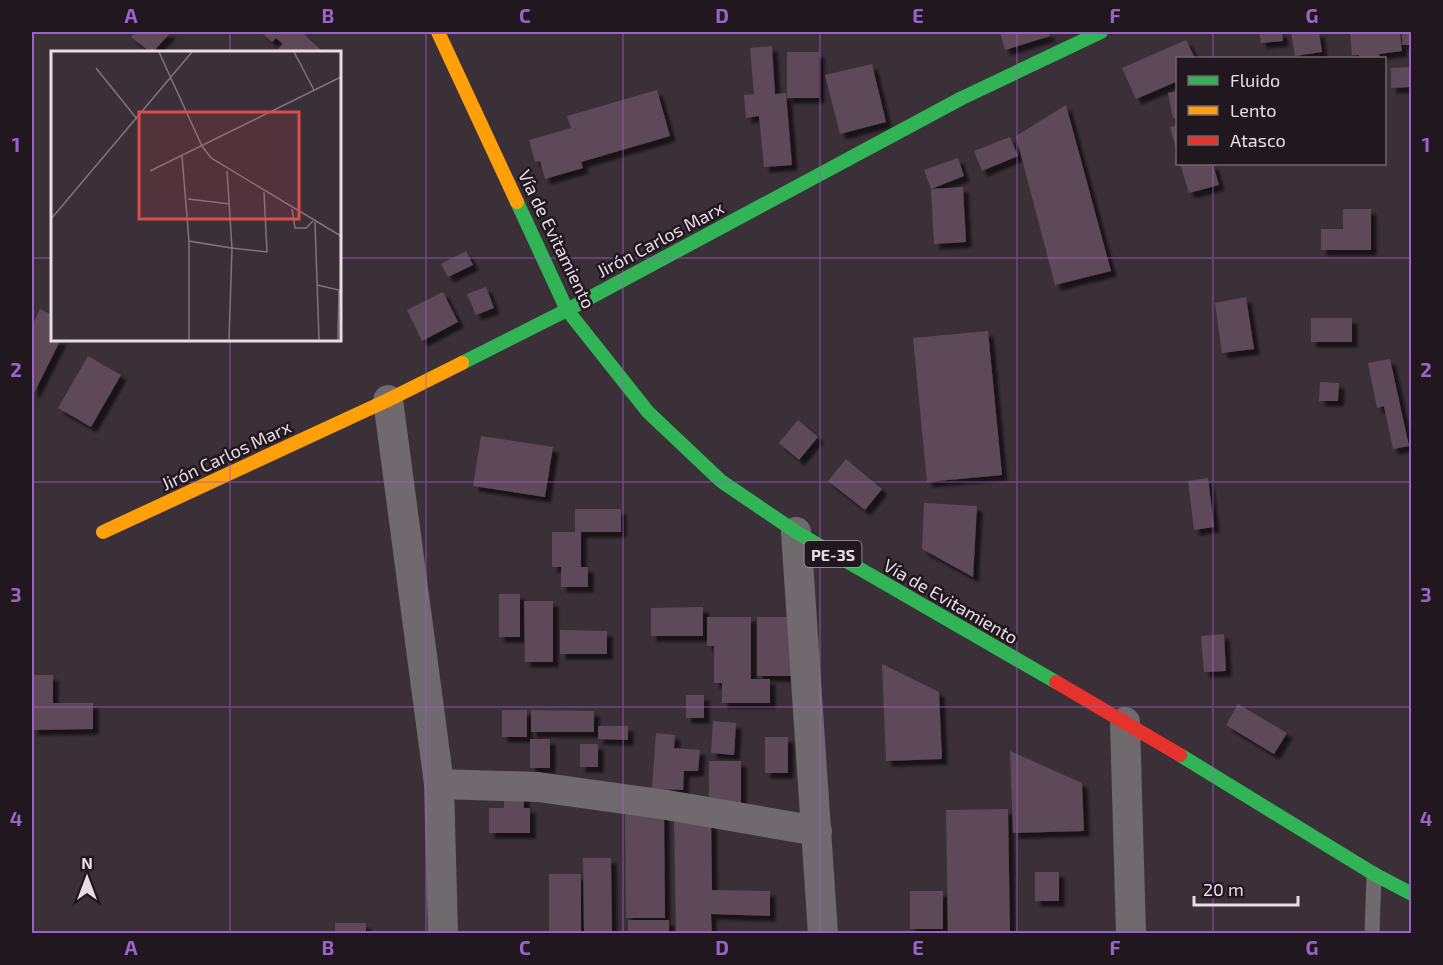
<svg xmlns="http://www.w3.org/2000/svg" width="1443" height="965" viewBox="0 0 1443 965" font-family="'Exo 2',sans-serif">
<style>
.building{fill:#5d4a58;filter:url(#shadow)}
.lines{fill:none;stroke-linecap:round;stroke-linejoin:round}
.lane{stroke:#706a6e;stroke-width:15}
.street{stroke:#706a6e;stroke-width:30}
.fast{stroke:#30b455;stroke-width:14}
.slow{stroke:#ff9f0a;stroke-width:14}
.jam{stroke:#e5322d;stroke-width:14}
.grid{fill:none;stroke:#9c61ca;stroke-width:1.5;stroke-opacity:0.55}
.labels{text-anchor:middle;dominant-baseline:central;stroke-width:5;stroke-linejoin:round;paint-order:stroke}
.shield{fill:#21171e;stroke:#aea1a9;stroke-width:1.5}
.shield-label{font-size:16px;font-weight:bold;fill:#eadce5}
.street-label{font-size:18px;fill:#eadce5;stroke:#21171e}
.inset-road{fill:none;stroke:#81747d;stroke-width:1.5}
.view{fill:#da4c4e;fill-opacity:0.15;stroke:#da4c4e;stroke-width:3}
.inset-edge{fill:none;stroke:#eadce5;stroke-width:3}
.neatline{fill:none;stroke:#9c61ca;stroke-width:2}
.grid-label{font-size:20px;text-anchor:middle;font-weight:bold;fill:#9c61ca}
</style>
<defs>
<filter id="shadow"><feDropShadow dx="5.5" dy="5.5" stdDeviation="1.5" flood-color="#0009"/></filter>
</defs>
<rect width="100%" height="100%" fill="#3b2f38"/>
<!-- building -->
<g class="building">
<path d="M136,32H171L153,52H150L131,37Z"/>
<path d="M261,32H302L323,52H275L283,44L276,38L272,42Z"/>
<path d="M1000,32H1049L1050,36L1005,50Z"/>
<path d="M1259,32H1282L1283,41L1261,43Z"/>
<path d="M1291,32H1319L1322,52L1295,56Z"/>
<path d="M1350,32H1400L1402,51L1379,54L1380,58H1359V55H1352Z"/>
<rect x="1402" y="32" width="10" height="13"/>
<path d="M1186,40L1195,58H1178V81L1136,99L1122,68Z"/>
<path d="M772,46L775,94L786,93L792,165L764,167L759,116L746,118L744,95L754,94L750,48Z"/>
<rect x="787" y="52" width="32" height="46"/>
<path d="M872,64L886,122L840,134L825,75Z"/>
<path d="M1412,67V87L1391,88V68Z"/>
<path d="M657,90L670,136L581,162L583,168L545,179L540,161L535,162L529,140L571,128L567,116Z"/>
<path d="M1178,91V117L1173,118L1168,93Z"/>
<path d="M1066,105L1111,271L1055,285L1016,136Z"/>
<path d="M1178,125V152H1177L1170,127Z"/>
<path d="M1010,137L1018,156L982,171L974,151Z"/>
<path d="M958,158L964,176L931,189L963,187L966,242L934,244L931,189L924,170Z"/>
<path d="M1180,164H1213L1219,185L1189,193Z"/>
<path d="M1343,209H1371V250H1321V229H1343Z"/>
<path d="M466,251L473,265L448,277L441,264Z"/>
<path d="M486,287L494,308L476,315L467,294Z"/>
<path d="M443,292L458,322L422,341L407,310Z"/>
<path d="M1246,297L1254,349L1222,353L1215,303Z"/>
<path d="M40,309L52,315V339H61L34,393L32,392V326Z"/>
<rect x="1311" y="318" width="41" height="24"/>
<path d="M988,331L1002,475L927,482L913,338Z"/>
<path d="M88,356L121,375L91,427L58,408Z"/>
<path d="M1390,359L1409,446L1393,449L1384,406L1377,408L1368,363Z"/>
<path d="M1320,382L1339,383L1338,401H1319Z"/>
<path d="M798,420L818,437L799,460L779,443Z"/>
<path d="M481,436L553,447L545,497L473,486Z"/>
<path d="M846,459L882,489L865,510L828,481Z"/>
<path d="M1208,478L1214,527L1194,530L1188,481Z"/>
<path d="M924,503L977,506L973,577L922,549Z"/>
<path d="M575,509H621V532H581V567H588V587H561V567H552V532H575Z"/>
<rect x="499" y="594" width="21" height="43"/>
<path d="M524,601H553V662H525Z"/>
<path d="M703,607V636H651V608Z"/>
<path d="M707,617H751V679H770V703H722V683H714V646H707Z"/>
<rect x="757" y="617" width="36" height="59"/>
<path d="M560,630L607,631V654H560Z"/>
<path d="M1224,634L1226,671L1204,672L1201,636Z"/>
<path d="M882,664L939,692L942,759L886,761Z"/>
<path d="M32,675H53V703H93V729L32,730Z"/>
<rect x="686" y="695" width="18" height="23"/>
<path d="M1238,704L1287,733L1274,754L1226,725Z"/>
<rect x="502" y="710" width="25" height="27"/>
<path d="M531,710L594,711V732H531Z"/>
<path d="M713,721L736,723L734,755L711,753Z"/>
<path d="M598,726H628V740L598,739Z"/>
<path d="M656,733L675,735L674,748L700,750L698,771H684L683,790L652,789Z"/>
<rect x="765" y="737" width="23" height="36"/>
<rect x="530" y="739" width="20" height="29"/>
<rect x="580" y="744" width="18" height="23"/>
<path d="M1010,751L1082,783L1084,831L1013,833Z"/>
<rect x="709" y="761" width="32" height="42"/>
<path d="M504,793H524V808H530V833H489V808H504Z"/>
<path d="M1008,809L1010,934H948L946,810Z"/>
<path d="M664,813L665,918H626L625,814Z"/>
<path d="M711,816L712,890L770,891V916L711,914L712,934H676L674,817Z"/>
<path d="M583,858H611L612,931H584Z"/>
<rect x="1035" y="872" width="24" height="29"/>
<rect x="549" y="874" width="32" height="60"/>
<rect x="910" y="891" width="33" height="38"/>
<rect x="628" y="920" width="41" height="14"/>
<rect x="335" y="923" width="31" height="11"/>
</g>
<g class="lines">
<!-- lane -->
<path class="lane" d="M1372,934L1374,874"/>
<!-- street -->
<g class="street">
<path d="M388,400L439,784L443,934"/>
<path d="M796,532L823,934"/>
<path d="M1125,722L1131,934"/>
<path d="M439,784L538,787L667,805L817,831"/>
</g>
<!-- fast -->
<g class="fast">
<path d="M517,202L567,310L648,412L721,481L796,532L1056,682"/>
<path d="M462,363L567,310L962,98L1101,32"/>
<path d="M1180,755L1374,874L1412,894"/>
</g>
<!-- slow -->
<g class="slow">
<path d="M438,32L517,202"/>
<path d="M103,532L388,400L462,363"/>
</g>
<!-- jam -->
<path class="jam" d="M1056,682L1180,755"/>
</g>
<!-- grid -->
<path class="grid" d="M230,32V52M426,32V934M623,32V934M820,32V934M1017,32V934M1213,32V58M1213,164V934M32,258H52M339,258H1412M230,339V934M32,482H1412M32,707H1412"/>
<g class="labels">
<!-- shield labels -->
<rect class="shield" x="804.5" y="541" width="57" height="26" rx="4.5"/>
<g class="shield-label">
<text x="833" y="554">PE-3S</text>
</g>
<!-- street labels -->
<g class="street-label">
<text transform="translate(557 239) rotate(64)">Vía de Evitamiento</text>
<text transform="translate(660 239) rotate(-28)">Jirón Carlos Marx</text>
<text transform="translate(226 455) rotate(-25)">Jirón Carlos Marx</text>
<text transform="translate(951 601) rotate(30)">Vía de Evitamiento</text>
</g>
</g>
<!-- overview -->
<g transform="translate(51 51)">
<rect width="290" height="290" fill="#3b2f38"/>
<path class="inset-road" d="M108,1L151,95L160,107L290,185M243,1L263,39M45,17L86,68M131,105L138,190L181,197L176,120M99,120L290,26M137,148L179,153M241,158L244,177H255L262,170M0,168L141,1M264,171L268,289M266,234L288,239L287,289M138,289V190M178,289L181,197L216,201L213,141"/>
<path class="view" d="M88,61H248V168H88Z"/>
<rect width="290" height="290" class="inset-edge"/>
</g>
<!-- border -->
<rect width="1443" height="965" fill="none" stroke="#21171e" stroke-width="66"/>
<!-- legend -->
<rect x="1176" y="57" width="210" height="108" fill="#21171e" stroke="#71666e" stroke-width="1.5"/>
<rect x="1188" y="76" width="30" height="9" fill="#30b455" stroke="#71666e" stroke-width="1.5"/>
<text x="1230" y="87" font-size="18" fill="#eadce5">Fluido</text>
<rect x="1188" y="106" width="30" height="9" fill="#ff9f0a" stroke="#71666e" stroke-width="1.5"/>
<text x="1230" y="117" font-size="18" fill="#eadce5">Lento</text>
<rect x="1188" y="136" width="30" height="9" fill="#e5322d" stroke="#71666e" stroke-width="1.5"/>
<text x="1230" y="147" font-size="18" fill="#eadce5">Atasco</text>
<!-- north arrow -->
<g transform="translate(87 878)" stroke="#21171e" stroke-width="4.5" paint-order="stroke">
<path d="M0-4.5L10 22L0 15L-10 22Z" fill="#eadce5"/>
<text y="-9" font-size="16" font-weight="bold" text-anchor="middle" fill="#eadce5">N</text>
</g>
<!-- scale -->
<path d="M1194 896v9h104v-9" fill="none" stroke="#eadce5" stroke-width="3"/>
<text x="1203" y="896" font-size="18" fill="#eadce5" stroke="#21171e" stroke-width="4.5" paint-order="stroke">20 m</text>
<rect x="33" y="33" width="1377" height="899" class="neatline"/>
<g class="grid-label">
<text x="131" y="23">A</text>
<text x="328" y="23">B</text>
<text x="525" y="23">C</text>
<text x="722" y="23">D</text>
<text x="918" y="23">E</text>
<text x="1115" y="23">F</text>
<text x="1312" y="23">G</text>
<text x="16" y="152">1</text>
<text x="1426" y="152">1</text>
<text x="16" y="377">2</text>
<text x="1426" y="377">2</text>
<text x="16" y="602">3</text>
<text x="1426" y="602">3</text>
<text x="16" y="826">4</text>
<text x="1426" y="826">4</text>
<text x="131" y="955">A</text>
<text x="328" y="955">B</text>
<text x="525" y="955">C</text>
<text x="722" y="955">D</text>
<text x="918" y="955">E</text>
<text x="1115" y="955">F</text>
<text x="1312" y="955">G</text>
</g>
</svg>
